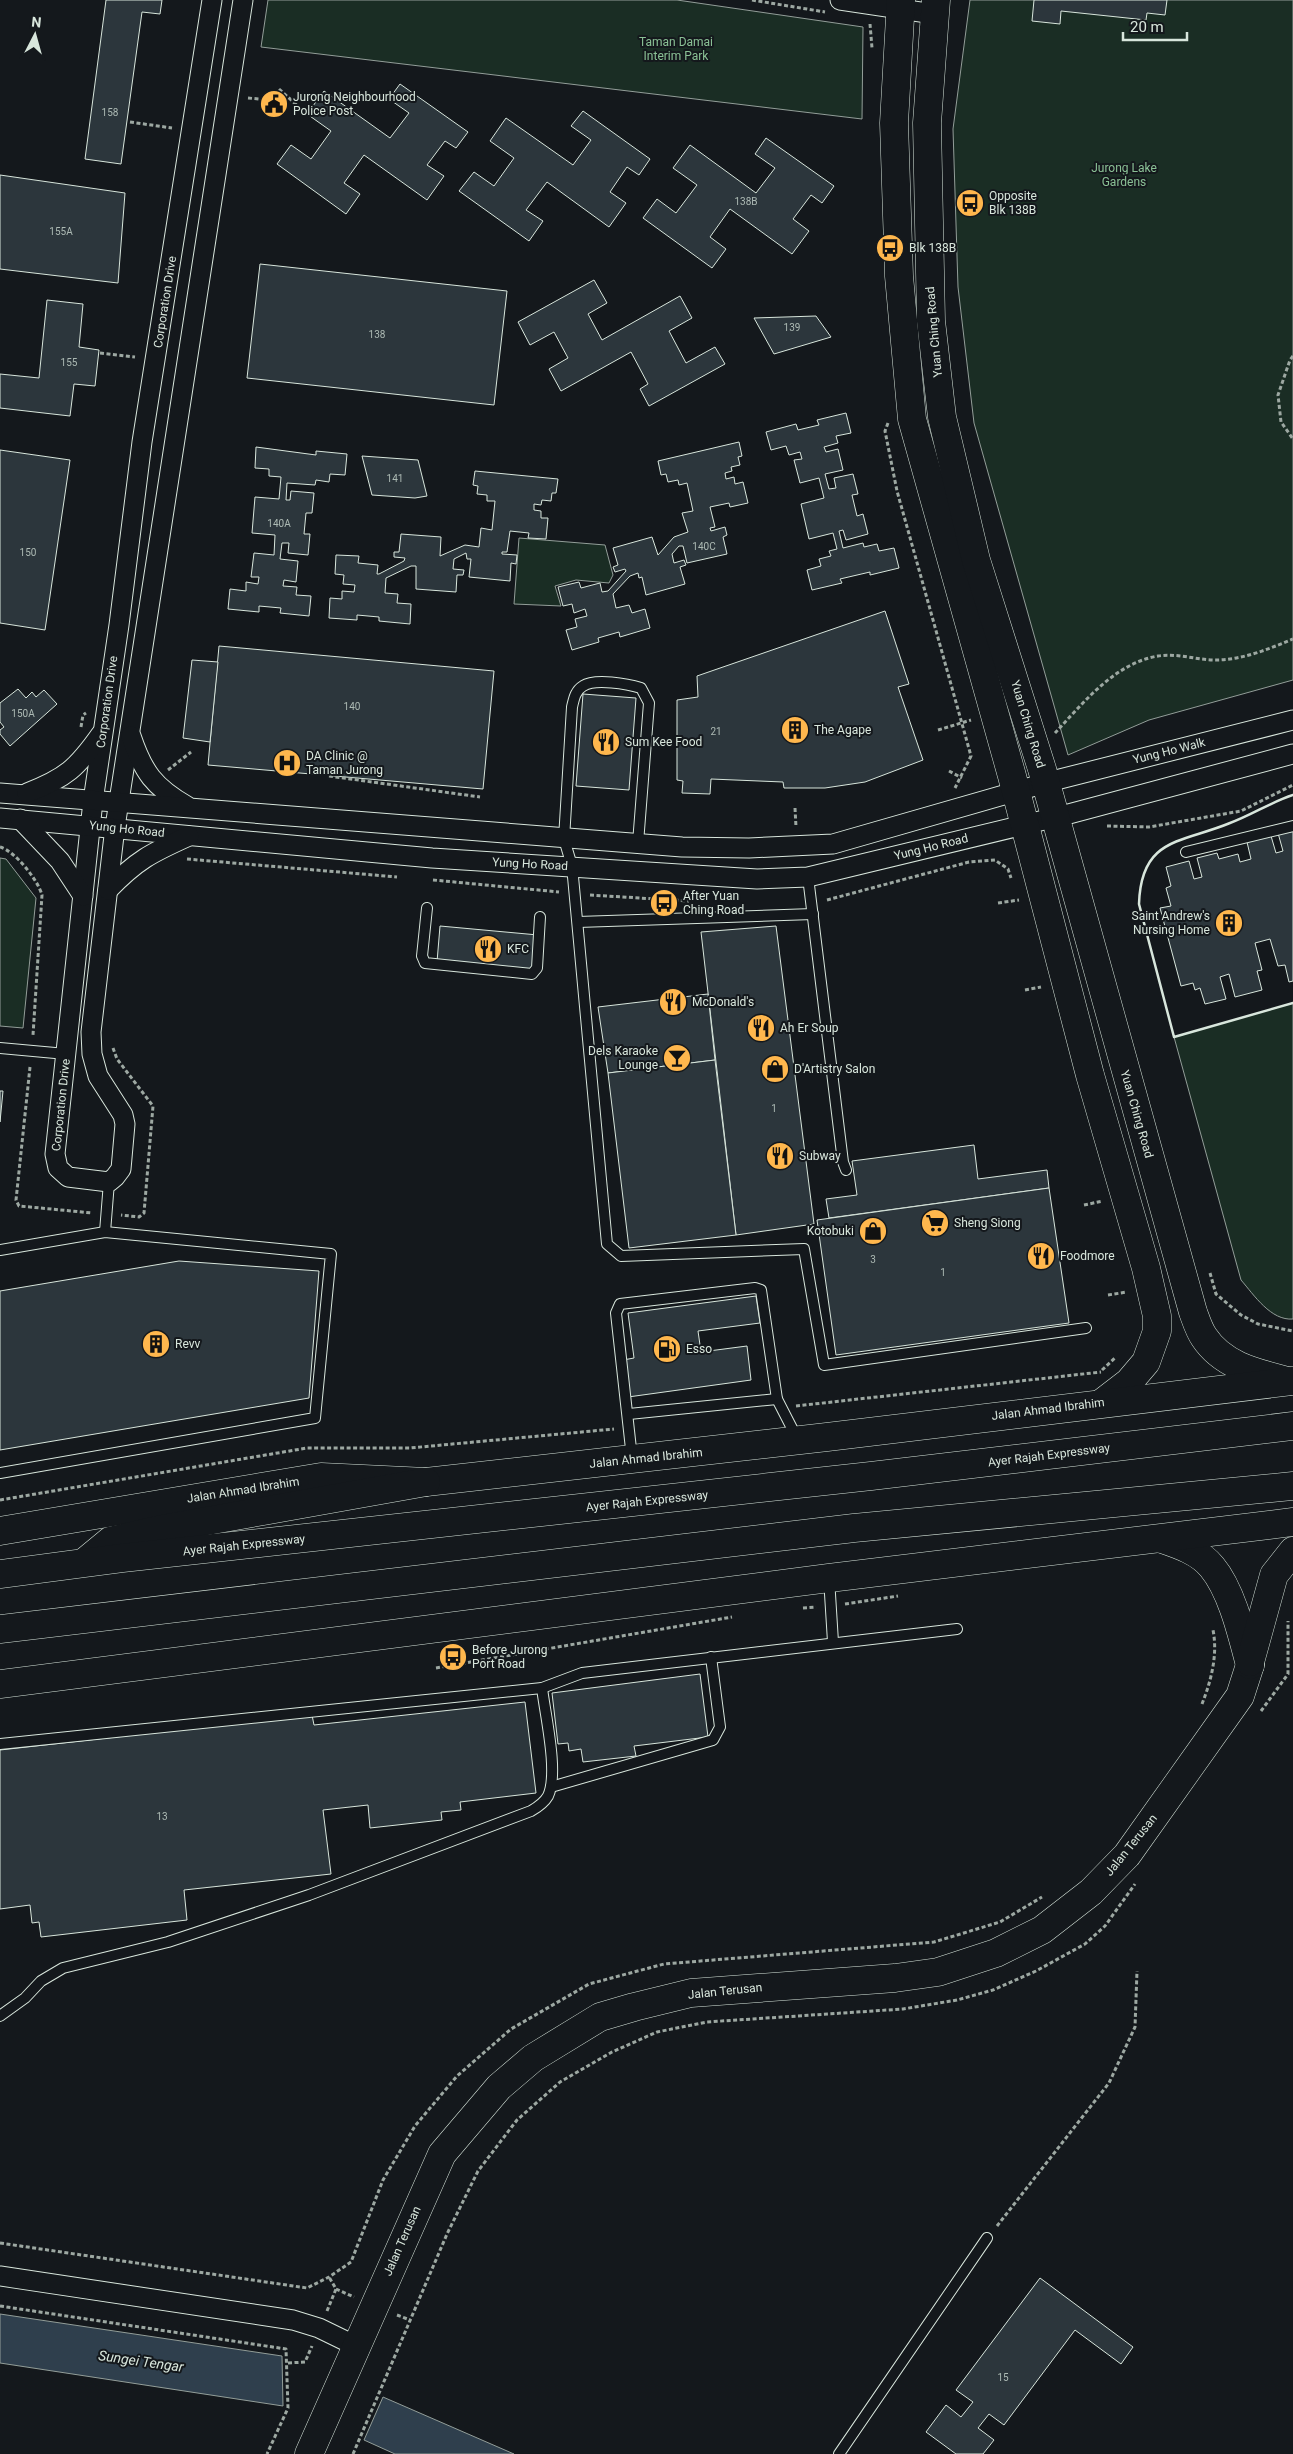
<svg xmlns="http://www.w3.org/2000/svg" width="1293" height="2454" viewBox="0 0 1293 2454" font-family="Roboto,sans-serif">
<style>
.green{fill:#1a2d24;stroke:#939e99}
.water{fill:#2f3f4d;stroke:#939e99}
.building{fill:#2c363c;stroke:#d8e6dc}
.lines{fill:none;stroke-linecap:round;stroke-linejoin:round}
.lane-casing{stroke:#d8e6dc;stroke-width:12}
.street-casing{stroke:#d8e6dc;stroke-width:21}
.secondary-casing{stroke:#d8e6dc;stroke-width:29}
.primary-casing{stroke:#d8e6dc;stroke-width:29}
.highway-casing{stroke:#d8e6dc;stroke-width:29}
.path{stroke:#9da8a2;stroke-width:3;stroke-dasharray:4 2.5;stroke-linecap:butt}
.lane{stroke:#14181c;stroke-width:10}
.street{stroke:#14181c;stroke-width:19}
.secondary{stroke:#14181c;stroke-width:28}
.primary{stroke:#14181c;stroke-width:28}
.highway{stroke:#14181c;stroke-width:28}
.wall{stroke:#d8e6dc;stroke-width:2.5}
.labels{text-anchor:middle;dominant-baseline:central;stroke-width:4;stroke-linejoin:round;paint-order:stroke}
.number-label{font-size:10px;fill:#adbab4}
.park-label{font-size:12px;fill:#8ac095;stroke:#14181c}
.poi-label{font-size:12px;fill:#d8e6dc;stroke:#14181c;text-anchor:start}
.street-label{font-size:12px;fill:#d8e6dc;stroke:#14181c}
.water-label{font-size:14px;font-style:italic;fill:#d8e6dc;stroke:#14181c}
</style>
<rect width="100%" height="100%" fill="#14181c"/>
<!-- green -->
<g class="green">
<path d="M268,0H677L863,27L862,119L261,47Z"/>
<path d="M970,0H1293V680L1149,720L1068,755L974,423L958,287L953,129Z"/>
<path d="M519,538L605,545L613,575L609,583L576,580L555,586L561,606L514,604Z"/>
<path d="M0,858L6,859L36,898L23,1028L0,1026Z"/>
<path d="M1293,1003V1319C1271,1321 1254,1295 1241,1280L1174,1037Z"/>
</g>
<!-- water -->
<g class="water">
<path d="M0,2314L282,2356L283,2406L0,2363Z"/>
<path d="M383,2397L514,2454H395L364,2440Z"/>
</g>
<!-- building -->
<g class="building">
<path d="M106,0H162L160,14L142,12L121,164L85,159Z"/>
<path d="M1034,0H1167L1165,15L1147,13L1146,20L1061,11L1060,24L1032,21Z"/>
<path d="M400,84L468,132L456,148L445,141L427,165L444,176L427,200L364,155L344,183L360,194L346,214L277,164L291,145L311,159L331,131L307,114L324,91L390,138L409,113L389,99Z"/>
<path d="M583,111L650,159L639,175L627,167L610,192L626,203L609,227L547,182L526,210L543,221L529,241L459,191L474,172L494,186L514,158L490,141L506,118L573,165L591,140L571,126Z"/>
<path d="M766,138L834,186L822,203L811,195L793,219L809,231L792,254L730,209L710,237L726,249L712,268L643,218L657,199L676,213L697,185L673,168L690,145L756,193L775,168L755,154Z"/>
<path d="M0,175L125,193L118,283L0,269Z"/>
<path d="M260,264L507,291L494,405L247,378Z"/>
<path d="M594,280L607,303L588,314L602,340L680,296L692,318L669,331L686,363L715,347L725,364L649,406L640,389L648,384L631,352L561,391L549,369L568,358L554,332L530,345L518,322Z"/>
<path d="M47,300L83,304L79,347L99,350L95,386L74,384L70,416L0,408V374L39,378Z"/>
<path d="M816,316L831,337L774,354L754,318Z"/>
<path d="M846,413L851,433L836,436L838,443L824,447L826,452L838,449L843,470L825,474L829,489L836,488L834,478L853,474L858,494L852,495L857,516L863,514L868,534L846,540L843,530L839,531L843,548L863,543L864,547L877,544L879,551L894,548L899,568L870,575V572L840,579L842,583L812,590L807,570L821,566L819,559L831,556L829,551L837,549L833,533L809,539L801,504L824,498L819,478L800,483L794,460L802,459L800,452L789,455L786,446L771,450L766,432L796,424L798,430L819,425L817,420Z"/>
<path d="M739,442L742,456L738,457L740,465L731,467L732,471L725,473L726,479L734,477L735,484L743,482L748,503L730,507L729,503L710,507L715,527L710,528L711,531L725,527L727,535L723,537L727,554L687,563L683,546H679L672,554L674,563L684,560L686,565L680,567L685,584L646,595L642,577L639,578L638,573L630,576L613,594L616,608L629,605L632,613L645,609L650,628L620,637L619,632L598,638L599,642L572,650L566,630L577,627L575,619L587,616L585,609L574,613L572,604L563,606L558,587L579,582L581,588L600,583L602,592L608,591L626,571L625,569L615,572L613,567L618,565L613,548L652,537L658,555L674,537L688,532L682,513L693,511L687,483L679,485L678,480L668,482L666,474L661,475L658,461Z"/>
<path d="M256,447L316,455V451L347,454L345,475L330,474L329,482L316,480L315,485L287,483L286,500H290L291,491L314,493L312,513H306L304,534H310L308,555L288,553L289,543H282L280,559L298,561L296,582L284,580L283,586L297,587L296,595L311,596L309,616L280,613L281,608L259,606V612L228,609L230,589L246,591V582L258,584L259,577H251L254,553L274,555L275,535L252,533L255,497L279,499L281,477L269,476V469L255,468Z"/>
<path d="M0,450L70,460L45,630L0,623Z"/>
<path d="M362,456L418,460L427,496L415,498L372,495Z"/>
<path d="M475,471L558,479L556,493H552L551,501L542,500L541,505L534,504V510L541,511V518H548L546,539L528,538L529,533L510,531L507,552H502V554L517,555L516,564L511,563L510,581L469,577L471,559H467L466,553L454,559L453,569L464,570L463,575H457L456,592L416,589V566H411L386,578L385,593L398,594L397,603L411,604L410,624L379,621V617L357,615V620L329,618L330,598L342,599V591L354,592L355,585L343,584L344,575L335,574L336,555L359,556L358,563L378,565L377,574H379L404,561L405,558L394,557V552H399L401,534L441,537L440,556L465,545L479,547L481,528L492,530L495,501H487V495L477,494L478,486L473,485Z"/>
<path d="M885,611L909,684L898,687L923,760L865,782L825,788H784L783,782L711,779L710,794L682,793L683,781L677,780V700L698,697L697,676Z"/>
<path d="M219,646L494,671L483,789L208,765Z"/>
<path d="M192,660L218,662L210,742L183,738Z"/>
<path d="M18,689L26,698L32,692L36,697L44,690L57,704L10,746L0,734V730L4,727L0,722V703Z"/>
<path d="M583,694L636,698L629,790L576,786Z"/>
<path d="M1293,829V981L1289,982L1285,965L1278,966L1270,939L1255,943L1262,970L1257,971L1262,990L1235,997L1229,974L1220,977L1226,999L1205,1004L1200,988L1195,990L1193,983L1181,986L1160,908L1171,906L1166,888L1171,886L1166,867L1189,861L1194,879L1202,877L1197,858L1217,853L1219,859L1238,854L1240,862L1251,859L1247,842L1271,836L1276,853L1283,851L1278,833Z"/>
<path d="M440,926L538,935L535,971L437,962Z"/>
<path d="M776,926L814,1224L736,1235L701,932Z"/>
<path d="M708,994L715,1060L608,1073L598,1007Z"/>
<path d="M715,1060L736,1235L629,1248L608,1073Z"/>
<path d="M0,1091H3L0,1122Z"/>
<path d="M974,1145L978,1179L1047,1170L1049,1188L829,1218L826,1199L857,1195L852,1161Z"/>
<path d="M1049,1188L1069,1323L836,1355L817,1220Z"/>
<path d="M179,1261L319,1271L309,1398L0,1450V1291Z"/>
<path d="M756,1296L760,1323L698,1331L701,1352L747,1346L751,1380L628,1397L623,1360L634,1358L628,1313Z"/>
<path d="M700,1674L708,1737L634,1746L636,1756L583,1762L581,1749L569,1751L568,1743L558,1744L552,1693Z"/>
<path d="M525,1702L536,1793L460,1802L461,1810L441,1812L442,1820L370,1828L368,1805L323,1810L331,1874L184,1890L187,1920L41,1937L39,1922L32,1923L30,1905L0,1909V1750L312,1715L314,1725Z"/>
<path d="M1040,2278L1133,2347L1121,2364L1075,2330L1004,2425L989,2414L978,2428L994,2440L983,2454H956L926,2432L946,2405L961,2417L973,2402L956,2390Z"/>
</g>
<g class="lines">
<defs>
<g id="lane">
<path d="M638,843L649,703L641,688C628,684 595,678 583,686C575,691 574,699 572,707L564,839L572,866L607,1244L621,1256L804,1249L824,1365L1086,1328"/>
<path d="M1186,852L1293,826"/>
<path d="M808,877L843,1162L846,1170"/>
<path d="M427,908L422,956L425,963L532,974L537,968L540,917"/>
<path d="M578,922L813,914"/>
<path d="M0,1048L66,1054"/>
<path d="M105,1232L109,1182"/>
<path d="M0,1250L105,1232L331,1254L315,1418L0,1473"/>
<path d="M629,1414L777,1399"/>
<path d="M632,1458L616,1313L620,1304L755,1288L761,1290L777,1399L797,1438"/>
<path d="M829,1578L833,1642"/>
<path d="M0,1744L542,1688L582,1673L957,1629"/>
<path d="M551,1787L713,1740L720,1727L711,1657"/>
<path d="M0,2016L25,1998L41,1981L63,1968L168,1942L309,1895L531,1811C538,1807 544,1803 548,1796C559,1773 545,1714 542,1688"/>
<path d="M839,2454L987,2238"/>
</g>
<g id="street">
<path d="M212,0L142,442L119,625L93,801L55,1154L58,1168L68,1177L109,1182L115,1177L121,1169L125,1124L123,1115L98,1076L92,1054L91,1032L115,827L243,0"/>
<path d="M840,0L934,14"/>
<path d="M131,736C143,772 154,787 187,806"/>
<path d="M0,793L682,847L749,848L833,844L1056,780L1293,720"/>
<path d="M27,793C66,778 77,768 101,734"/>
<path d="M0,818L432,858L757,879L808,877L1065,815L1293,754"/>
<path d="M20,819L60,861L83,896"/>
<path d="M108,890C137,860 151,853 189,836"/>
<path d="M0,2276L293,2320L319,2328L356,2346"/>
</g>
<g id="secondary">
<path d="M901,0L894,123L899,276L912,419L1012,776L1090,1075L1146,1268L1157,1316V1331L1146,1362L1129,1382L1103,1402"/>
<path d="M936,0L927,123L931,321L942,417L976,560L1042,769L1193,1312C1196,1320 1199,1330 1204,1337C1223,1366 1257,1373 1288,1381"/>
<path d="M309,2454L442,2154L499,2087L533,2058L600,2017L634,2007L691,1993L895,1978L938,1972L996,1953L1042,1930L1091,1892L1127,1855L1240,1696L1250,1665"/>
</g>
<g id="primary">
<path d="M0,1531L321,1477L426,1482L827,1437L1293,1381"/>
<path d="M1162,1539C1180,1545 1200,1552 1212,1567C1232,1591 1242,1635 1250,1665"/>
<path d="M1250,1662L1274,1575L1293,1551"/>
<path d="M0,1684L829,1578L1293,1522"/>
</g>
<g id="highway">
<path d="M87,1560L110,1541L162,1529L426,1482"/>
<path d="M0,1574L122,1558L871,1476L1293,1426"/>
<path d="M0,1629L854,1528L1293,1486"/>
</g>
</defs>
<!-- lane casing -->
<use href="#lane" class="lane-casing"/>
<!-- street casing -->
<use href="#street" class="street-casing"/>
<!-- secondary casing -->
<use href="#secondary" class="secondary-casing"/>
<!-- primary casing -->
<use href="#primary" class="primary-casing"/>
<!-- highway casing -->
<use href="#highway" class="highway-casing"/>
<!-- path -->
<g class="path">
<path d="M752,0L825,12"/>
<path d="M870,24L872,48"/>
<path d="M279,89L300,108"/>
<path d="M248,98L269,100"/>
<path d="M130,122L172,128"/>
<path d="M100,353L135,357"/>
<path d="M1293,356L1290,360L1278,395L1281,422L1293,439"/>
<path d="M888,423L885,431L897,491L971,756L955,788"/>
<path d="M81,727L83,715L86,713"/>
<path d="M938,730L971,720"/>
<path d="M1055,733C1083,703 1115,663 1158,656C1178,653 1196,660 1216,660C1242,660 1269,649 1293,639"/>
<path d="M168,770L191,752"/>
<path d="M949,771L962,778"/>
<path d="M329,776L480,797"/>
<path d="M795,808L796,827"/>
<path d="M1107,826L1149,827L1241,811L1293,785"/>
<path d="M0,847C15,851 38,880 42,895L33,1035"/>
<path d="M187,859L397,877"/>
<path d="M433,880L559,892"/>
<path d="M590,895L689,901"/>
<path d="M827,900L969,862L995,860L1008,869L1011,878"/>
<path d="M998,903L1019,900"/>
<path d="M1025,990L1041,987"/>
<path d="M113,1048L117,1059L153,1106L144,1213L139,1217L121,1215"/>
<path d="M30,1067L16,1200L19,1206L92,1213"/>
<path d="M1084,1205L1103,1201"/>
<path d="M1210,1273L1216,1294L1241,1315L1258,1324L1293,1331"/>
<path d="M1108,1295L1127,1292"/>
<path d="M1102,1370L1116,1357"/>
<path d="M796,1406L1101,1372"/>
<path d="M0,1500L307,1448H410L614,1429"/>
<path d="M845,1604L898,1596"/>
<path d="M803,1608L816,1607"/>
<path d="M436,1668L732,1617"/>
<path d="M1202,1704C1211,1681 1218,1655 1213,1630"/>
<path d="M1261,1711L1288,1674V1621"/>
<path d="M997,2226L1109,2083L1135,2027L1137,1971"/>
<path d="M0,2243L307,2288L329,2277L351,2262L383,2180L415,2126L457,2076L511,2029L589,1984L664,1964L934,1942L1000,1922L1042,1897"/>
<path d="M336,2289L354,2297"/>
<path d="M0,2306L286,2349L288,2408L267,2454"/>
<path d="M327,2311L336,2289L329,2277"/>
<path d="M397,2315L410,2320"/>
<path d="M288,2363L305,2362L312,2346"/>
<path d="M353,2454L447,2234L478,2171L517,2120L560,2082L612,2052L657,2032L707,2022L903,2009L957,2000L993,1990L1036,1971L1085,1944L1105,1926L1135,1884"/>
</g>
<!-- lane -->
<use href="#lane" class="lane"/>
<!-- street -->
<use href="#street" class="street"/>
<!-- secondary -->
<use href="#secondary" class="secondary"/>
<!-- primary -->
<use href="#primary" class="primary"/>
<!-- highway -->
<use href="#highway" class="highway"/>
<!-- wall -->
<path class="wall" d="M1293,795C1271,802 1252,815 1230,823C1182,843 1141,837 1139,904L1174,1037L1293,1003"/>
</g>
<!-- icons -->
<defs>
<symbol id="civic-disc" viewBox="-11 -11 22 22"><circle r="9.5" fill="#ffb74d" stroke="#14181c"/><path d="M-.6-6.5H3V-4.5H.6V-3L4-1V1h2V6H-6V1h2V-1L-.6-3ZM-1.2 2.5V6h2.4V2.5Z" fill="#111"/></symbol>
<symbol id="bus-disc" viewBox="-11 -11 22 22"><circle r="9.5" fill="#ffb74d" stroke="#14181c"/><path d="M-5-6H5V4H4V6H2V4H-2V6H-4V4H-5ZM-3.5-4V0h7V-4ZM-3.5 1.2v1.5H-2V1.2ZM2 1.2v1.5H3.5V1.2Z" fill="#111"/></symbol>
<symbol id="building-disc" viewBox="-11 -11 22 22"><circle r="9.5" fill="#ffb74d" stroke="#14181c"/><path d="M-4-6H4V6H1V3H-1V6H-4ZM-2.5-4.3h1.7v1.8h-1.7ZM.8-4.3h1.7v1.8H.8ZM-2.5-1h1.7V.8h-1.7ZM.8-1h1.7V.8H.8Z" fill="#111"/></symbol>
<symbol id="restaurant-disc" viewBox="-11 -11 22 22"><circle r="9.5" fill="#ffb74d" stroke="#14181c"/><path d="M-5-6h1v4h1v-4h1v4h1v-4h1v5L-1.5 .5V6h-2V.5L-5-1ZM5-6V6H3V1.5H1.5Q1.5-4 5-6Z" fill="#111"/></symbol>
<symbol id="hospital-disc" viewBox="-11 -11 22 22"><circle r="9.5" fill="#ffb74d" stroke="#14181c"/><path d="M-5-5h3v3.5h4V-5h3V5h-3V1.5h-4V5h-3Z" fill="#111"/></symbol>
<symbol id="bar-disc" viewBox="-11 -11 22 22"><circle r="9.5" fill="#ffb74d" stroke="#14181c"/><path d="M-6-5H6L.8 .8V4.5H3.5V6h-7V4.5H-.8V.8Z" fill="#111"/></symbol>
<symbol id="shop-disc" viewBox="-11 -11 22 22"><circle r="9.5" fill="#ffb74d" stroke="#14181c"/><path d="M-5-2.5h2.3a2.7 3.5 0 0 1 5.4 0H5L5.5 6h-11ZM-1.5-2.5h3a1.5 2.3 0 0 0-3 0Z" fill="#111"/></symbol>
<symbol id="supermarket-disc" viewBox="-11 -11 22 22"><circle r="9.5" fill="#ffb74d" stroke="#14181c"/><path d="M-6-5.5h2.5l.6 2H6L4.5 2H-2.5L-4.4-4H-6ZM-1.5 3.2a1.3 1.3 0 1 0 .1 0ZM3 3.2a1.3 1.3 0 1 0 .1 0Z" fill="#111"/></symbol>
<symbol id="fuel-disc" viewBox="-11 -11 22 22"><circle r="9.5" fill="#ffb74d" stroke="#14181c"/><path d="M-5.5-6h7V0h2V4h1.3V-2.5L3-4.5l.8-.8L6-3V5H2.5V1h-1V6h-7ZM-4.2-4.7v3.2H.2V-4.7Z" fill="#111"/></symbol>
</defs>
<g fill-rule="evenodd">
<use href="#civic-disc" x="258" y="88" width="32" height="32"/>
<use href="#bus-disc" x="954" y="187" width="32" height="32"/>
<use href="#bus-disc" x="874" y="232" width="32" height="32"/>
<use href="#building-disc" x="779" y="714" width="32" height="32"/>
<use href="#restaurant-disc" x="590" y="726" width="32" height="32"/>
<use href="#hospital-disc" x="271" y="747" width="32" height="32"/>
<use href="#bus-disc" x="648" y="887" width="32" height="32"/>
<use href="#building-disc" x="1213" y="907" width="32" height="32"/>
<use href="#restaurant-disc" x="472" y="933" width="32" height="32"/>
<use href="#restaurant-disc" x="657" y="986" width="32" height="32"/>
<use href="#restaurant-disc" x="745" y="1012" width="32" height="32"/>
<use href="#bar-disc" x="661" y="1042" width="32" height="32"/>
<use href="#shop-disc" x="759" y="1053" width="32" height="32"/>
<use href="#restaurant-disc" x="764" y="1140" width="32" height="32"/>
<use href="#supermarket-disc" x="919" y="1207" width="32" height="32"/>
<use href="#shop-disc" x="857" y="1215" width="32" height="32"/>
<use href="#restaurant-disc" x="1025" y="1240" width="32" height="32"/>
<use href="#building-disc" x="140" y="1328" width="32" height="32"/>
<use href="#fuel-disc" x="651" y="1333" width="32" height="32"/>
<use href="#bus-disc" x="437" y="1641" width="32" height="32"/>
</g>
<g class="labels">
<!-- number labels -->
<g class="number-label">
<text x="110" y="112">158</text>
<text x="746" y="201">138B</text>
<text x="61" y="231">155A</text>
<text x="792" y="327">139</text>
<text x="377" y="334">138</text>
<text x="69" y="362">155</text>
<text x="395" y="478">141</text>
<text x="279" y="523">140A</text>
<text x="704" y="546">140C</text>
<text x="28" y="552">150</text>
<text x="352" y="706">140</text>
<text x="23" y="713">150A</text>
<text x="716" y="731">21</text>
<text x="774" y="1108">1</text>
<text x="873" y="1259">3</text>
<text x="943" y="1272">1</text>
<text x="162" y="1816">13</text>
<text x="1003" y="2377">15</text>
</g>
<!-- park labels -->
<g class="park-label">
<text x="676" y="42">Taman Damai<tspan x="676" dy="14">Interim Park</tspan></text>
<text x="1124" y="168">Jurong Lake<tspan x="1124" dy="14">Gardens</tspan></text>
</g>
<!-- poi labels -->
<g class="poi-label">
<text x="293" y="97">Jurong Neighbourhood<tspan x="293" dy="14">Police Post</tspan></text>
<text x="989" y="196">Opposite<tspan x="989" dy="14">Blk 138B</tspan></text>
<text x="909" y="248">Blk 138B</text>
<text x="814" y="730">The Agape</text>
<text x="625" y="742">Sum Kee Food</text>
<text x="306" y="756">DA Clinic @<tspan x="306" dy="14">Taman Jurong</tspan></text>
<text x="683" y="896">After Yuan<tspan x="683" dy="14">Ching Road</tspan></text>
<text x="1210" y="916" text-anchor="end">Saint Andrew's<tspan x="1210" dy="14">Nursing Home</tspan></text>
<text x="507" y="949">KFC</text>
<text x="692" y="1002">McDonald's</text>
<text x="780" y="1028">Ah Er Soup</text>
<text x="658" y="1051" text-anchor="end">Dels Karaoke<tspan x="658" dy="14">Lounge</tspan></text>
<text x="794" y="1069">D'Artistry Salon</text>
<text x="799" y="1156">Subway</text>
<text x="954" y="1223">Sheng Siong</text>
<text x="854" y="1231" text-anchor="end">Kotobuki</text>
<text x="1060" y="1256">Foodmore</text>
<text x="175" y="1344">Revv</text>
<text x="686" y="1349">Esso</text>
<text x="472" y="1650">Before Jurong<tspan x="472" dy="14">Port Road</tspan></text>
</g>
<!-- street labels -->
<g class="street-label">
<text transform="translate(165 302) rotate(-81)">Corporation Drive</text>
<text transform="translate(934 332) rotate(-95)">Yuan Ching Road</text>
<text transform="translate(107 702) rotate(-82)">Corporation Drive</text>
<text transform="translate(1028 724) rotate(73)">Yuan Ching Road</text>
<text transform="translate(1169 751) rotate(-14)">Yung Ho Walk</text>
<text transform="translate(127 829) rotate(6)">Yung Ho Road</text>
<text transform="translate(931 847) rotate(-14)">Yung Ho Road</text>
<text transform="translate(530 864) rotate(3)">Yung Ho Road</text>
<text transform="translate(61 1105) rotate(-84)">Corporation Drive</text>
<text transform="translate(1137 1114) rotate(74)">Yuan Ching Road</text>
<text transform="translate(1048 1409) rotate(-7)">Jalan Ahmad Ibrahim</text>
<text transform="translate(1049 1455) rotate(-7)">Ayer Rajah Expressway</text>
<text transform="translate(646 1458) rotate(-6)">Jalan Ahmad Ibrahim</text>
<text transform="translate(243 1490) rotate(-9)">Jalan Ahmad Ibrahim</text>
<text transform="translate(647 1501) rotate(-6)">Ayer Rajah Expressway</text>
<text transform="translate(244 1545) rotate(-6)">Ayer Rajah Expressway</text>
<text transform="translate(1131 1845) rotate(-51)">Jalan Terusan</text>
<text transform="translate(725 1991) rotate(-6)">Jalan Terusan</text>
<text transform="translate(402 2241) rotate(-66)">Jalan Terusan</text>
</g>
<!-- water labels -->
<g class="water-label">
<text transform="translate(141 2361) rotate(8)">Sungei Tengar</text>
</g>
</g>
<!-- north arrow -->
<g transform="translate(35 35) rotate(6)" stroke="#14181c" stroke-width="4" paint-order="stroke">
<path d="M0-4L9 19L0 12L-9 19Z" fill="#d8e6dc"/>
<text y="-8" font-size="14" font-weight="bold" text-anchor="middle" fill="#d8e6dc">N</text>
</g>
<!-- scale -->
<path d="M1123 32v8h64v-8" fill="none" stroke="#d8e6dc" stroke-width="2.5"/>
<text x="1130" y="32" font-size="15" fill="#d8e6dc" stroke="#14181c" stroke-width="4" paint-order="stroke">20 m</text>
</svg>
